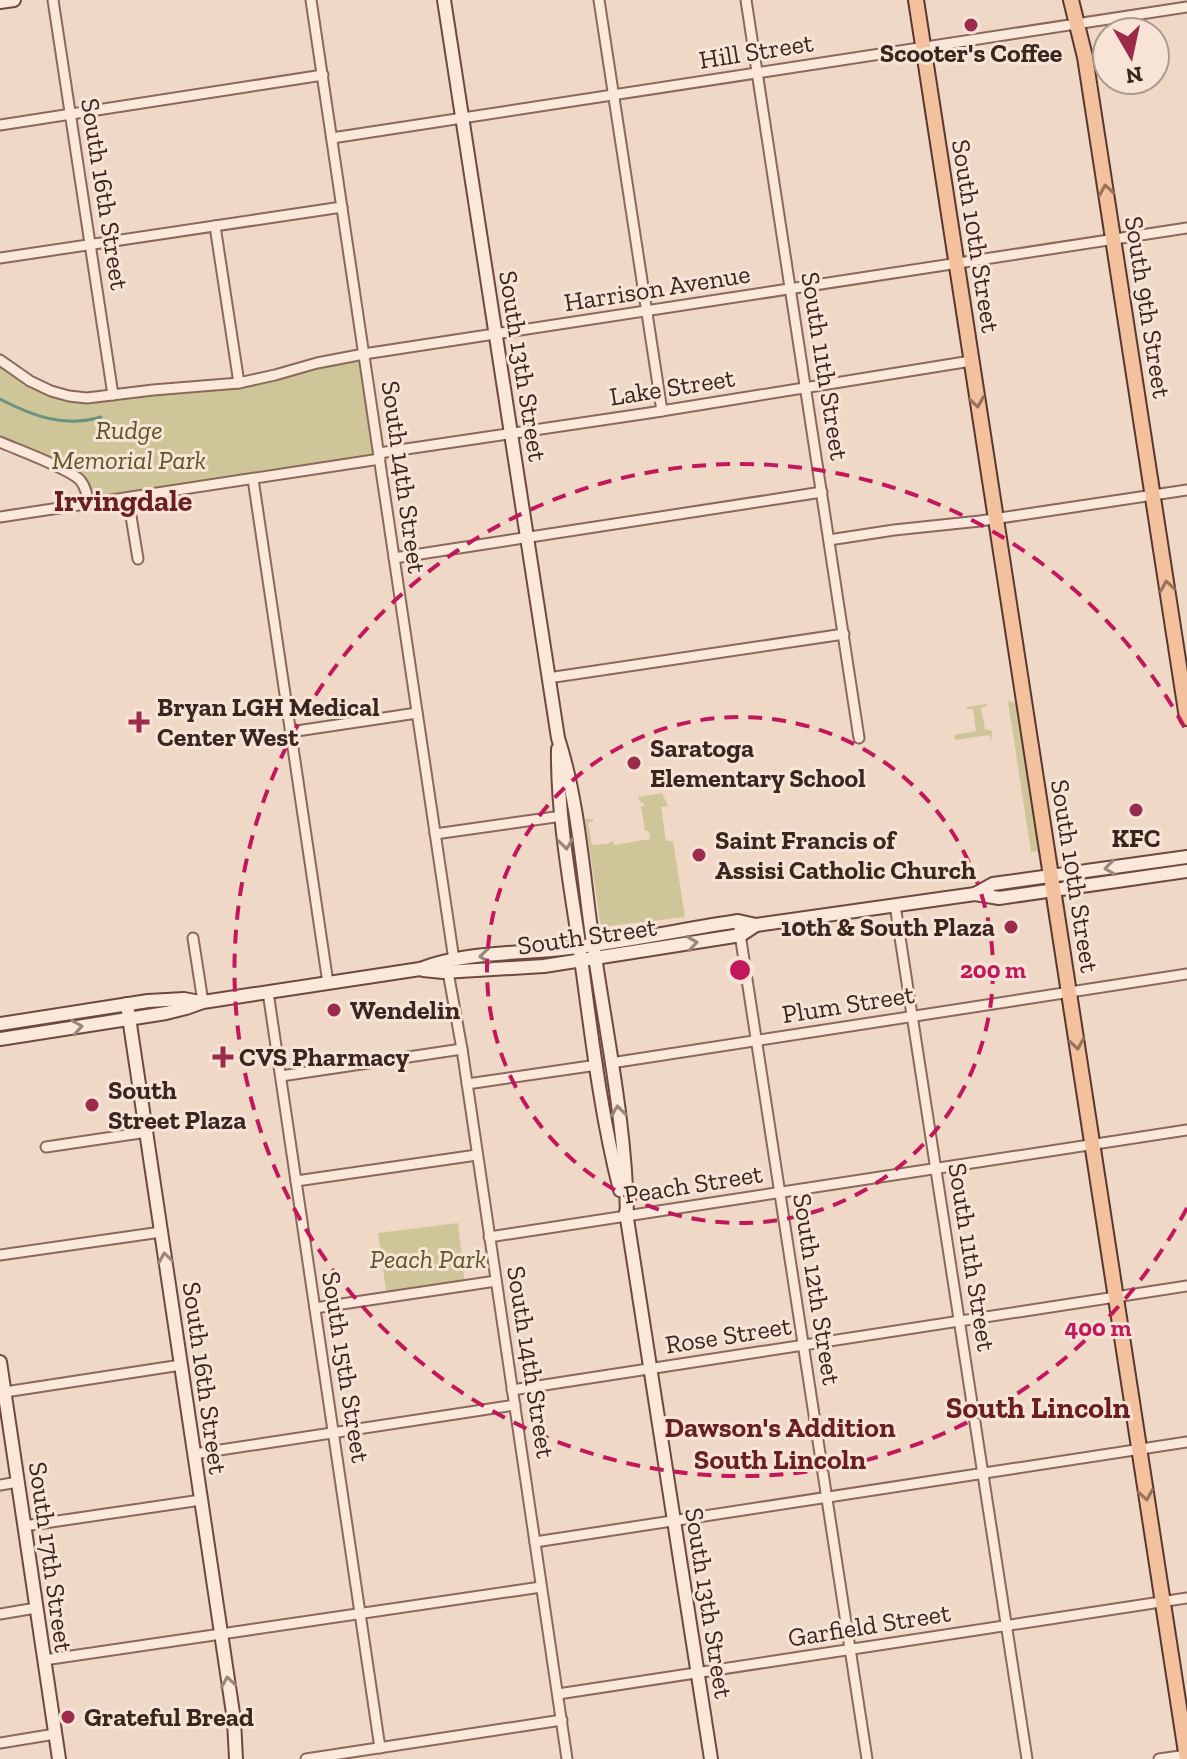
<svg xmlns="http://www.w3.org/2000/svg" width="1187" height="1759" viewBox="0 0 1187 1759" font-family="'Zilla Slab',serif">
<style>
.green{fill:#cec699}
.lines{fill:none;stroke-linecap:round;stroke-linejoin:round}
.stream{stroke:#6e927f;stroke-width:3}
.street-casing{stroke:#8b685b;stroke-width:13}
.secondary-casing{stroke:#6d493e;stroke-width:16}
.primary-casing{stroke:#59372f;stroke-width:18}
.street{stroke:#fae8da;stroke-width:9}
.secondary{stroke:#fae8da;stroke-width:12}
.primary{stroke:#f3c19e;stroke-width:14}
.oneway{stroke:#97735e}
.oneway2{stroke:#9a867c}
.ring{fill:none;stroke:#c2185b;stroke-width:4;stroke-dasharray:14 10}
.poi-dot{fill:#9c2a4a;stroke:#f7e4d6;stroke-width:3}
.labels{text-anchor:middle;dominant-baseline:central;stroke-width:6;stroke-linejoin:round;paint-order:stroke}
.street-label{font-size:26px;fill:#3b251f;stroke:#f7e4d6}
.poi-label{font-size:26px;font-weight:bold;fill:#3b251f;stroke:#f7e4d6;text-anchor:start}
.park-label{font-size:26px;font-style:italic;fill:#585725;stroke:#f7e4d6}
.neighbourhood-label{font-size:28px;font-weight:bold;fill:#691e22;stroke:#f7e4d6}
.quarter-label{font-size:30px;font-weight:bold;fill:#691e22;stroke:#f7e4d6}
.centre{fill:#c2185b;stroke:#f7e4d6;stroke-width:4}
.ring-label{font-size:24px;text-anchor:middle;font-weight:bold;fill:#c2185b;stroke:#f7e4d6;stroke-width:6;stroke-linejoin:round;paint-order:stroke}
</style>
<rect width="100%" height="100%" fill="#efd8c6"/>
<!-- green -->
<g class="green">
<path d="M364,354L380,459L88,504L79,479L0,442V360L30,381L69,396L210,387Z"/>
<path d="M1008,701L1014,702L1017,708L1039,851L1031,852Z"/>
<path d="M987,704V706L981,708L985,729L992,731L991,741L989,735L955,740L954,735L976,731L973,709H967L966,707Z"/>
<path d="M662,793L668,806L661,807L666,841H673L685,917L601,927L585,819H593V821L588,823L592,845L607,844L613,841L614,845L650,839L649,831H645L641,806H644V803H641L638,797Z"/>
<path d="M458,1223L465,1285L387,1297L378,1233Z"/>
</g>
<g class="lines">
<!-- stream -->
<path class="stream" d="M0,399C33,416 64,428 101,417"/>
<defs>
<g id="street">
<path d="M53,0L113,395"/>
<path d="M311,0L454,960"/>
<path d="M599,0L662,411"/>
<path d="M746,0L859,738"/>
<path d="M0,125L323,75"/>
<path d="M332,138L1187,7"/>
<path d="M215,226L239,383"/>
<path d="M0,258L342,207"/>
<path d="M0,360L30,381L51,391L69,396L87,398L153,390L239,383L275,375L317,363L364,354L1187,228"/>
<path d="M0,442C18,450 68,468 80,480C86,487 87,495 88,504"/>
<path d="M379,453L649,413L971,361"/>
<path d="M253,479L328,983"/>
<path d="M128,498L138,559"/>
<path d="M0,517L380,459"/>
<path d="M829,540L894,530L980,521L1187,490"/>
<path d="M394,558L822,492"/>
<path d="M548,678L844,634"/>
<path d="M290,732L417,713"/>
<path d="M435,834L562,816"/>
<path d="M895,905L1027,1759"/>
<path d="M738,921L867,1759"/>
<path d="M193,938L203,1002"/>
<path d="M448,972L462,1049L567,1759"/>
<path d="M268,992L380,1748"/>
<path d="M611,1063L1187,974"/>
<path d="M281,1076L462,1049"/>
<path d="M467,1084L597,1065"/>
<path d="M46,1147L147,1132"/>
<path d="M296,1181L477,1155"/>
<path d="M489,1237L1187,1130"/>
<path d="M0,1255L161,1232"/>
<path d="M315,1308L496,1281"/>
<path d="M512,1390L1187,1286"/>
<path d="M5,1392L181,1365"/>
<path d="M194,1454L515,1405"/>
<path d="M0,1485L18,1482"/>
<path d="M24,1526L201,1500"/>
<path d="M535,1542L1187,1442"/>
<path d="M0,1614L36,1608"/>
<path d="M44,1660L541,1587"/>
<path d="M558,1694L1187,1598"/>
<path d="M0,1743L55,1734"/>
<path d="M306,1759L562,1720"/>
<path d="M1159,1759L1187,1755"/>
</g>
<g id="secondary">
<path d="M444,0L558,738C579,803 583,876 593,943C606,1034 626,1125 627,1217"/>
<path d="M0,2L14,0"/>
<path d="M558,749C557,809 569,878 578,937C590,1021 599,1108 620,1190"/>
<path d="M975,894L993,884L1187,857"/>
<path d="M423,970L443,972L544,966L741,935L756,925"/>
<path d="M127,1004L234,1720L236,1759"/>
<path d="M0,1024L148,1001L184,999L200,1002"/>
<path d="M0,1039L166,1013L186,1008L203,1002L420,969C464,952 514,954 561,949C620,943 679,930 738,921L756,925L975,894L999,898L1187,871"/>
<path d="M626,1212L711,1759"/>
<path d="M0,1362L59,1759"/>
</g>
<g id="primary">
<path d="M916,0L1187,1759"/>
<path d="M1071,0L1085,57L1187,718"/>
</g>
</defs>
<!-- street casing -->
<use href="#street" class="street-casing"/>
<!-- secondary casing -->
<use href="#secondary" class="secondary-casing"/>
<!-- primary casing -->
<use href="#primary" class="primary-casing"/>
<!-- street -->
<use href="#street" class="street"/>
<!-- secondary -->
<use href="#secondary" class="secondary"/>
<!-- primary -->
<use href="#primary" class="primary"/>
</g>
<!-- one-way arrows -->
<defs><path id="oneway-chevron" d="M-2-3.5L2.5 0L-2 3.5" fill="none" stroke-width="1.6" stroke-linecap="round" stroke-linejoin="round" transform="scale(2)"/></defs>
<g class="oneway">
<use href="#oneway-chevron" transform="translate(1106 190) rotate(-99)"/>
<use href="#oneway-chevron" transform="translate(977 402) rotate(81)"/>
<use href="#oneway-chevron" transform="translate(1167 586) rotate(-99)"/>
<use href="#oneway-chevron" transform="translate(1077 1044) rotate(81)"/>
<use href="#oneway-chevron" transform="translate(1146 1495) rotate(81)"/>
</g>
<g class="oneway2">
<use href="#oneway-chevron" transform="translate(566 844) rotate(83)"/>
<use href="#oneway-chevron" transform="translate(1110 868) rotate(172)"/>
<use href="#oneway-chevron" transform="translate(692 943) rotate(-9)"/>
<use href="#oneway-chevron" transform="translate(485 956) rotate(174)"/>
<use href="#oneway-chevron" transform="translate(77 1027) rotate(-9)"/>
<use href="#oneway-chevron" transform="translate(618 1111) rotate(-97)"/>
<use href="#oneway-chevron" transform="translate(165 1258) rotate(-99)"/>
<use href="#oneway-chevron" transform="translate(228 1682) rotate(-99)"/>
</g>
<!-- distance rings -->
<g class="ring">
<circle cx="740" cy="970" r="253"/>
<path d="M1187 1208A506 506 0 1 1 1187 732"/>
</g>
<!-- markers -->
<g class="poi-dot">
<circle cx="971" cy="25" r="8"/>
<path d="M135 710h8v8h8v8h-8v8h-8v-8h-8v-8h8z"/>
<circle cx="634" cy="763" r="8"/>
<circle cx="1136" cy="810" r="8"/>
<circle cx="699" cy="855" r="8"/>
<circle cx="1011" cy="927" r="8"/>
<circle cx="334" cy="1010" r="8"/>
<path d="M219 1045h8v8h8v8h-8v8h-8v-8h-8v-8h8z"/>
<circle cx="92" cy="1105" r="8"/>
<circle cx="68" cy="1717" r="8"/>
</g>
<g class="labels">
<!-- street labels -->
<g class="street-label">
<text transform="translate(756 51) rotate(-9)">Hill Street</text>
<text transform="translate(105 194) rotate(81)">South 16th Street</text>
<text transform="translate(976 236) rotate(81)">South 10th Street</text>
<text transform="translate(657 288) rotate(-9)">Harrison Avenue</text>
<text transform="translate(1148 307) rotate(81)">South 9th Street</text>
<text transform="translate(523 366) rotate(81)">South 13th Street</text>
<text transform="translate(825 366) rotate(81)">South 11th Street</text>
<text transform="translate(672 387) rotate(-9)">Lake Street</text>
<text transform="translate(404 477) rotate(82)">South 14th Street</text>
<text transform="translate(1075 876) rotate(81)">South 10th Street</text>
<text transform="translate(587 936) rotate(-8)">South Street</text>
<text transform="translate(848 1004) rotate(-9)">Plum Street</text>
<text transform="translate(693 1184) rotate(-9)">Peach Street</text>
<text transform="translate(972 1257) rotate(81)">South 11th Street</text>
<text transform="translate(817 1289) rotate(81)">South 12th Street</text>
<text transform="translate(728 1335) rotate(-9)">Rose Street</text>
<text transform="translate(531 1362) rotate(81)">South 14th Street</text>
<text transform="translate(346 1367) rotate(81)">South 15th Street</text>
<text transform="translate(205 1378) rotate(82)">South 16th Street</text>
<text transform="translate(51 1557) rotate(82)">South 17th Street</text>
<text transform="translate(709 1603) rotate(81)">South 13th Street</text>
<text transform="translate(869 1625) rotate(-9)">Garfield Street</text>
</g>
<!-- poi labels -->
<g class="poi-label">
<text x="971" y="53" text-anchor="middle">Scooter's Coffee</text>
<text x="157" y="707">Bryan LGH Medical<tspan x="157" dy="30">Center West</tspan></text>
<text x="650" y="748">Saratoga<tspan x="650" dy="30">Elementary School</tspan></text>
<text x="1136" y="838" text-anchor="middle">KFC</text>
<text x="715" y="840">Saint Francis of<tspan x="715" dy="30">Assisi Catholic Church</tspan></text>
<text x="995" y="927" text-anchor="end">10th &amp; South Plaza</text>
<text x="350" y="1010">Wendelin</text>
<text x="239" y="1057">CVS Pharmacy</text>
<text x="108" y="1090">South<tspan x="108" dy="30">Street Plaza</tspan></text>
<text x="84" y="1717">Grateful Bread</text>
</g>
<!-- park labels -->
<g class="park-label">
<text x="129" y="430">Rudge<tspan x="129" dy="30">Memorial Park</tspan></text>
<text x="428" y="1259">Peach Park</text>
</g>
<!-- neighbourhood labels -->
<g class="neighbourhood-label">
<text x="780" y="1427">Dawson's Addition<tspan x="780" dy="32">South Lincoln</tspan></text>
</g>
<!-- quarter labels -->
<g class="quarter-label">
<text x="123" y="501">Irvingdale</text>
<text x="1038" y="1408">South Lincoln</text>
</g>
</g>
<circle cx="740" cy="970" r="12" class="centre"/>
<g class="ring-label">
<text x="993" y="978">200 m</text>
<text x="1098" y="1336">400 m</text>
</g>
<!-- north arrow -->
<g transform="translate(1131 56) rotate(171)"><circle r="38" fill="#f7e4d6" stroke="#ac988d" stroke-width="2"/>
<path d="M0-6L14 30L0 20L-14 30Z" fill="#9c2a4a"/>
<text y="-12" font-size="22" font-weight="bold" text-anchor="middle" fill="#3b251f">N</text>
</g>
</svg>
